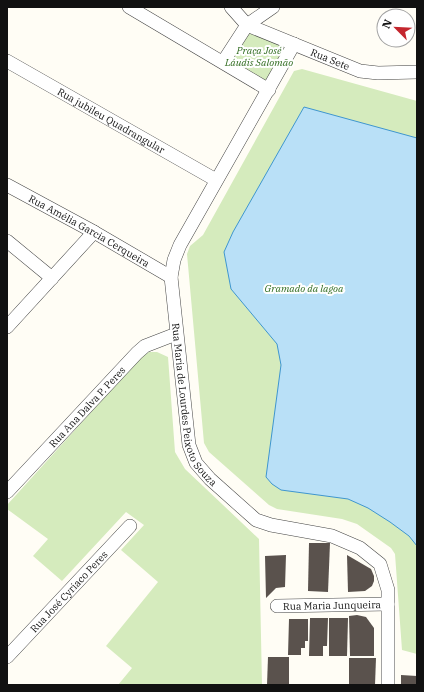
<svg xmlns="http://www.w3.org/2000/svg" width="424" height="692" viewBox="0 0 424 692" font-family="'IBM Plex Serif',serif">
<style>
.green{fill:#d5ebbd}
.water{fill:#b9e0f7;stroke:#3f96cf}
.building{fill:#5a524d}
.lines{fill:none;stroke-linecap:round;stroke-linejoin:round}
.minor-casing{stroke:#444;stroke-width:14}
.minor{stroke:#fff;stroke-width:13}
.labels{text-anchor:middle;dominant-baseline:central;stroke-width:4;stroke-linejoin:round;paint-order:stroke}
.park-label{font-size:10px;font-style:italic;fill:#2f6b1f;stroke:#fff}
.street-label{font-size:10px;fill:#111;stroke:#fff}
</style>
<rect width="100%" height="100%" fill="#fffdf5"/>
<!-- green -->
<g class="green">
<path d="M248,28L290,45L268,86L228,62Z"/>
<path d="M302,69L417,101V654L402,650L395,554L391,548L357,524L342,519L277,509L269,505L209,452L204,443L187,254L190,246L203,235L294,71Z"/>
<path d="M149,352H157L168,357L175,452L185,469L259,539L262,685H118L132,668L106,646L158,582L121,550L144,525L126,512L62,581L33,556L48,539L7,509V505L142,356Z"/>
</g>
<!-- water -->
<path class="water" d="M304,107L417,138V546L409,536L390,522L368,508L348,499L281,490L272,484L266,477L281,365L277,344L231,289L224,252L233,232Z"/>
<!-- building -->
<g class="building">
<path d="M309,543H330L328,592L308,591Z"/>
<path d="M286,555L285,587L276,588L266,598L265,556Z"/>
<path d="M347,555L371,569L374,576V581L372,586L365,591L348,592Z"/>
<path d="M357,615L366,617L374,628V656H350L349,616Z"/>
<path d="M310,618H328L327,646H323V656H309Z"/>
<path d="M329,618H348L347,656H329Z"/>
<path d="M289,619H308V641H305V648H301V655H288Z"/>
<path d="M268,657H289V685H267Z"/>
<path d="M349,658H376L375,685H349Z"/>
<path d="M401,675L417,676V685H401Z"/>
</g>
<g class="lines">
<defs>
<g id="minor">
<path d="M129,7L269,90"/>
<path id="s1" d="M231,7L247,25L360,71L378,73L417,72"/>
<path id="s2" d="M294,44L180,245L174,260L171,277L189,445L196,463L210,479L256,520L271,525L332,536L360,548L380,564L388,590V685"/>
<path id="s3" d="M7,61L216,180"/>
<path d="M223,62L247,25L273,7"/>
<path id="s4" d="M7,185L94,232L171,277"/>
<path d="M7,241L52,278"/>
<path d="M7,327L94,232"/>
<path id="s5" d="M7,492L137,353L145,346L176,334"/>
<path id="s6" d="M277,606L388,604"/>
<path id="s7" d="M7,657L130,526"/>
</g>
</defs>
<!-- minor casing -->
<use href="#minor" class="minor-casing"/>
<!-- minor -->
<use href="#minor" class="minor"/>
</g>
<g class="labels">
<!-- park labels -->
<g class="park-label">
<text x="259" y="50">Praça José<tspan x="259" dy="12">Láudis Salomão</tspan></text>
<text x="304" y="288">Gramado da lagoa</text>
</g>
<!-- street labels -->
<g class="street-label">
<text stroke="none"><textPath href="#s1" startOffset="114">Rua Sete</textPath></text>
<text stroke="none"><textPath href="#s3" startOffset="120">Rua jubileu Quadrangular</textPath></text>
<text stroke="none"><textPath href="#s4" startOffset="94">Rua Amélia Garcia Cerqueira</textPath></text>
<text stroke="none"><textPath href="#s2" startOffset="396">Rua Maria de Lourdes Peixoto Souza</textPath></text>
<text stroke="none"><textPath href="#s5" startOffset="117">Rua Ana Dalva P. Peres</textPath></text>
<text stroke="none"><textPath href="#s7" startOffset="90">Rua José Cyriaco Peres</textPath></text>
<text stroke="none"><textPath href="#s6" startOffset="55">Rua Maria Junqueira</textPath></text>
</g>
</g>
<!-- border -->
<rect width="424" height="692" fill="none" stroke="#111111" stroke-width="16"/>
<!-- north arrow -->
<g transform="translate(396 28) rotate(294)"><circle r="19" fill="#ffffff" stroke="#a0a0a0"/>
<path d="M0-3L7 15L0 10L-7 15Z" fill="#c4262e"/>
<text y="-6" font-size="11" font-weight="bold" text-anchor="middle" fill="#111111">N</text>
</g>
</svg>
